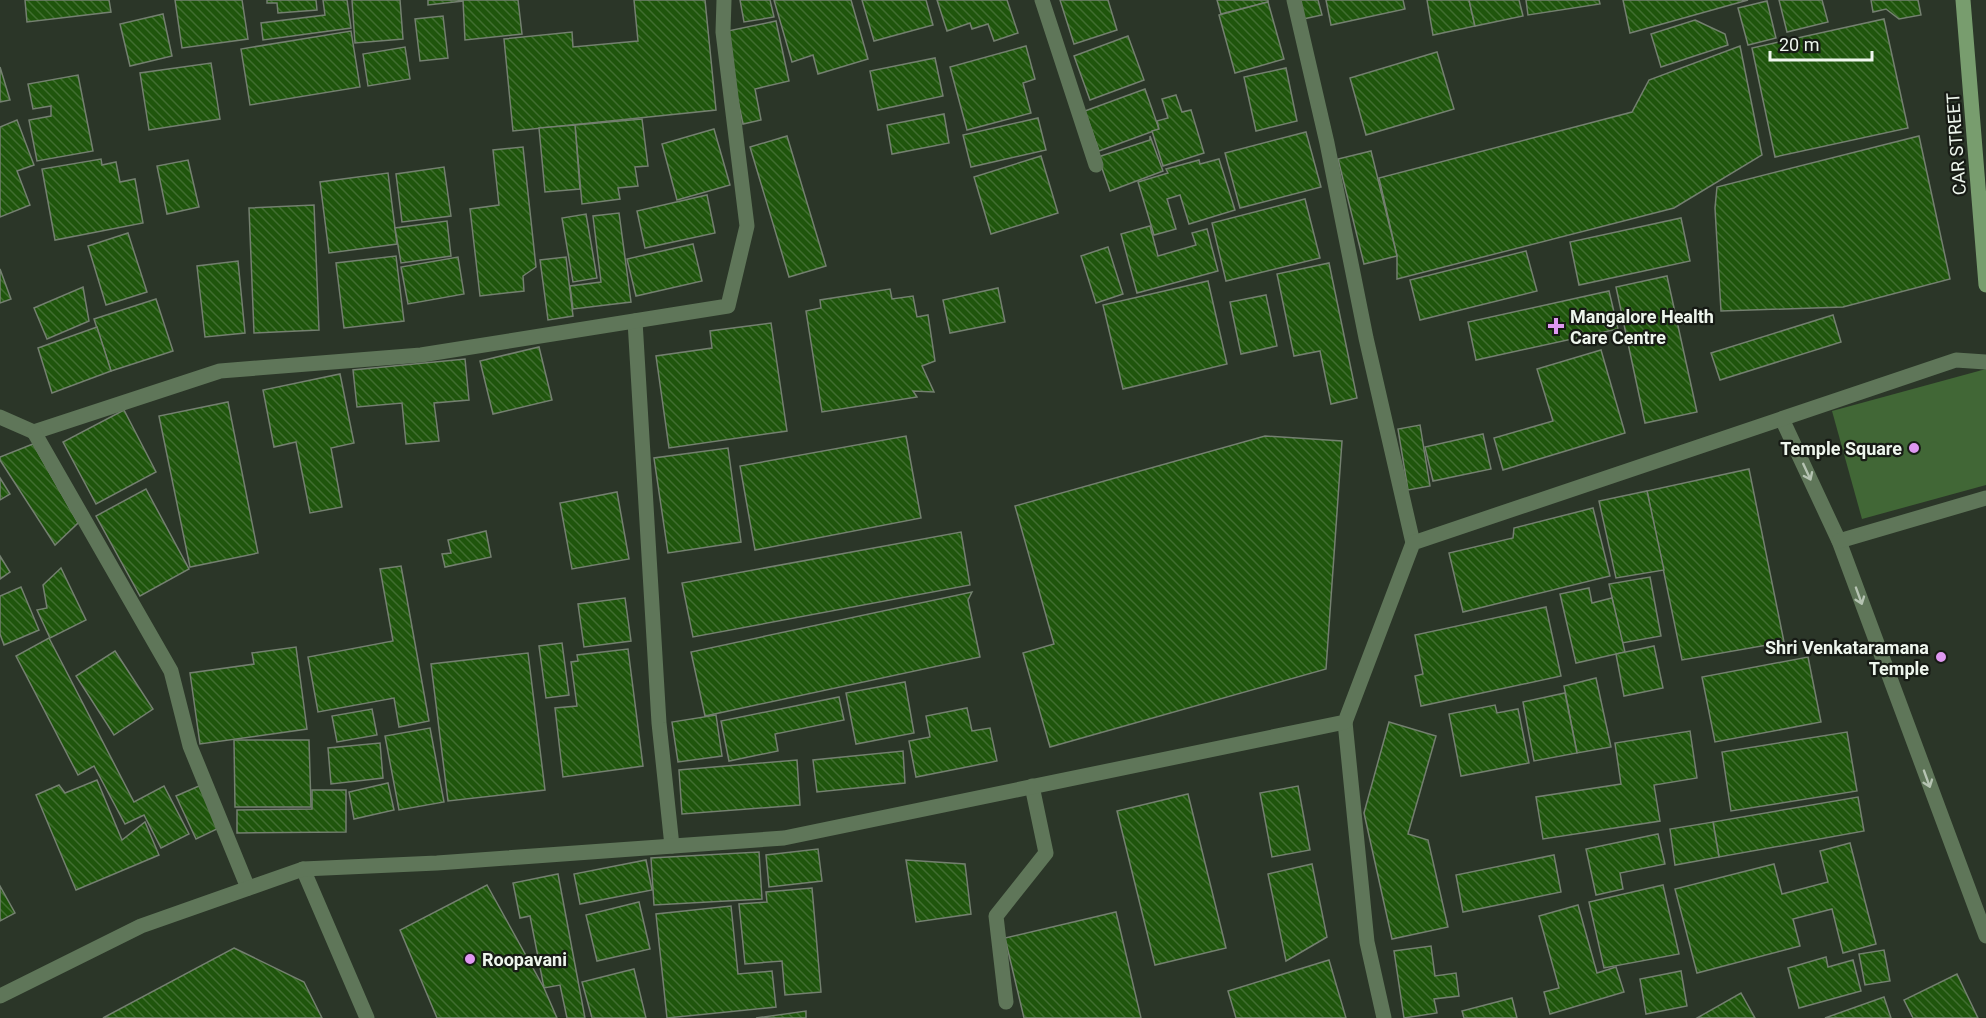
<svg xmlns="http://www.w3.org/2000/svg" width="1986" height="1018" viewBox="0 0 1986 1018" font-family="Roboto,sans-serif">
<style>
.garden{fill:#416736}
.building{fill:url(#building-back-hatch);stroke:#748070;stroke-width:1.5}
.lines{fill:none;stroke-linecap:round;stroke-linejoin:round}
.service{stroke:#5f7659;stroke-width:15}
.minor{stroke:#5f7659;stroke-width:15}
.tertiary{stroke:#5f7659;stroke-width:15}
.secondary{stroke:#789d6e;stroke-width:15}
.oneway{stroke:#b5c3b2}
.poi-dot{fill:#df98f1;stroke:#171b15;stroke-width:2}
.labels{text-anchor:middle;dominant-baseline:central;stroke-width:4.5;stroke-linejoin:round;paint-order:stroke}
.street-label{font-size:18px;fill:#eef6ed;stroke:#171b15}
.poi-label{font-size:18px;font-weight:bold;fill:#eef6ed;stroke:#171b15;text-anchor:start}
</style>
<defs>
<pattern id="building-back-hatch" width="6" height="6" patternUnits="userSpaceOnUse" patternTransform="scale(1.5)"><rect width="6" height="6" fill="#1f550c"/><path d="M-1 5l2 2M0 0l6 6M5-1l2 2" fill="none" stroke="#406e30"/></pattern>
</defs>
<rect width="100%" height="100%" fill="#2b3628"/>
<!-- garden -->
<path class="garden" d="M1986,369V485L1862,519L1832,411Z"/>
<!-- building -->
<g class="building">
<path d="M25,0H109L111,12L27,22Z"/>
<path d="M175,0H242L248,39L182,48Z"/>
<path d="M267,0H316L317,10L278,13L277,3H267Z"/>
<path d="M323,0H347L351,28L263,40L261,23L325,15Z"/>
<path d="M352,0H400L403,39L355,43Z"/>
<path d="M428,0H463V1L428,5Z"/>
<path d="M463,0H518L522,34L465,40Z"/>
<path d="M634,0H705L716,110L513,131L504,39L572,32L573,47L638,41Z"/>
<path d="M740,0H770L774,17L744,22Z"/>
<path d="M774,0H851L868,59L818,74L813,55L792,62Z"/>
<path d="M862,0H926L933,25L874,41Z"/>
<path d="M937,0H1007L1018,33L994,41L988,24L972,29L970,23L947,31Z"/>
<path d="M1060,0H1108L1117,30L1074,44Z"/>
<path d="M1217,0H1268V2L1221,14Z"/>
<path d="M1299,0H1318L1322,15L1303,19Z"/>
<path d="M1326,0H1403L1405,9L1331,25Z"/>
<path d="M1427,0H1469L1475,26L1433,35Z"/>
<path d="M1469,0H1519L1523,16L1475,26Z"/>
<path d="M1526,0H1599L1600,4L1528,15Z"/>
<path d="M1623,0H1748L1630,33Z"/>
<path d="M1779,0H1822L1828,22L1787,32Z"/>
<path d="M1871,0H1918L1921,15L1899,19L1886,9L1873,12Z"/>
<path d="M1767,1L1776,38L1748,45L1738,8Z"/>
<path d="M1268,2L1284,59L1235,73L1219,15Z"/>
<path d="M163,14L172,56L130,66L120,24Z"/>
<path d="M443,16L448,58L420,61L415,19Z"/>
<path d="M1884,19L1908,128L1775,157L1752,48Z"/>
<path d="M1695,20L1725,34L1728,45L1661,67L1651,34Z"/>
<path d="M776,21L789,81L755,89L761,120L743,124L723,32Z"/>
<path d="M351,31L360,87L250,105L241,49Z"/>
<path d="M1128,36L1144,80L1090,100L1074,56Z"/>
<path d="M1026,46L1035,79L1023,83L1031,113L967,130L950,67Z"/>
<path d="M1740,46L1762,155L1674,208L1397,279V256L1379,178L1632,112L1649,80Z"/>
<path d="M405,47L410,79L368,86L363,54Z"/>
<path d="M1437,52L1454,109L1366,135L1350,78Z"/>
<path d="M935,58L943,96L878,110L870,71Z"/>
<path d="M211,63L220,119L149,130L140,73Z"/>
<path d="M0,67L10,100L0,102Z"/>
<path d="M1286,68L1297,121L1256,131L1244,77Z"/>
<path d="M78,75L93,151L37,161L29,120L51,116V106L33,109L28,84Z"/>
<path d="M1145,89L1159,129L1099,151L1085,111Z"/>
<path d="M1176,95L1182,112L1191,110L1204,153L1163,166L1152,131L1159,129L1157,121L1168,118L1162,99Z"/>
<path d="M944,114L949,143L892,154L887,125Z"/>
<path d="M1038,118L1046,150L971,167L963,135Z"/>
<path d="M642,119L648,166L635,167L638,186L618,188L620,199L582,204L575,125Z"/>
<path d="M17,120L34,165L17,171L30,205L0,217V127Z"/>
<path d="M575,125L580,189L545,192L539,128Z"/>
<path d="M714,129L730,185L677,200L662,144Z"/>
<path d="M1306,132L1321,187L1240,208L1225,153Z"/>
<path d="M787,136L826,266L789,277L750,147Z"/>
<path d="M1150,136L1163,171L1110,191L1098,157L1150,140Z"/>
<path d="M1919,136L1950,279L1843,307L1721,311L1715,208L1717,187Z"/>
<path d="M523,147L536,267L523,276L524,291L480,296L470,209L499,205L493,150Z"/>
<path d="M1371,151L1397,256L1364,264L1338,159Z"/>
<path d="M1041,156L1058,213L991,234L974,177Z"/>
<path d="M101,159L102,165L116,162L120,182L135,179L143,223L55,240L42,169Z"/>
<path d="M1219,159L1235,210L1189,224L1180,195L1167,199L1176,229L1154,235L1138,182L1168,173L1166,169L1199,160L1200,164Z"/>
<path d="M188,160L199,207L167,214L157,166Z"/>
<path d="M444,167L451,216L402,222L396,174Z"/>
<path d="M388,173L397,244L329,253L320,182Z"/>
<path d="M707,195L715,233L645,248L637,211Z"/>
<path d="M1305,199L1320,258L1226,281L1212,223Z"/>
<path d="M314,205L319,330L254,333L249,208Z"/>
<path d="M619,213L631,302L573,309L570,286L601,282L593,216Z"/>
<path d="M586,214L597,278L573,282L562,218Z"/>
<path d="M1681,218L1690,261L1579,285L1570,242Z"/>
<path d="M447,221L451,256L401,263L395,228Z"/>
<path d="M1150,226L1158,256L1196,245L1192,233L1207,229L1218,271L1137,293L1121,234Z"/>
<path d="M128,233L147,292L106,305L88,246Z"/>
<path d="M693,244L702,281L636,296L627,259Z"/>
<path d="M1108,247L1123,294L1096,303L1081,256Z"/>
<path d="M1526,251L1537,291L1420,320L1410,280Z"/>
<path d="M396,256L404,321L344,328L336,263Z"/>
<path d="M458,257L464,294L408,304L401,267Z"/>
<path d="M566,257L573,316L548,320L540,260Z"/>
<path d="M238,261L245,333L205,337L197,266Z"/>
<path d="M1329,263L1357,398L1331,404L1320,351L1294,356L1277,274Z"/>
<path d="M0,269L11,299L0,303Z"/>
<path d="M1667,276L1697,412L1645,423L1616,287Z"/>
<path d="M1208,281L1227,364L1123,389L1103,305Z"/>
<path d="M83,287L89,321L47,339L34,308Z"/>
<path d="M998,288L1005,322L950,333L943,300Z"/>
<path d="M890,289L892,299L913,296L917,317L928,315L935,361L922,366L934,392L913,391L917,397L822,412L806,311L821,308L820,300Z"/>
<path d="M1609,291L1618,329L1476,360L1468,322Z"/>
<path d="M1266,295L1277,346L1241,354L1230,302Z"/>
<path d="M156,299L173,351L111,371L94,319Z"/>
<path d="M1833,315L1841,342L1720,380L1711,353Z"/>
<path d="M771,323L787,431L669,448L656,356L712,348L710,331Z"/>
<path d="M97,327L111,371L52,393L38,348Z"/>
<path d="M539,347L552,400L493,414L480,361Z"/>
<path d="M1601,350L1625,433L1503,470L1494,438L1553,421L1537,369Z"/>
<path d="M465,359L469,400L434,403L439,441L406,444L402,403L357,407L353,370Z"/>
<path d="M340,374L354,443L331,448L342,507L310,513L296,442L274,447L263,390Z"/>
<path d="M228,402L258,553L190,567L159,416Z"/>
<path d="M124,410L156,472L96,504L63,442Z"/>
<path d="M1420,425L1430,486L1408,490L1398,429Z"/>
<path d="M1483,434L1491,469L1433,481L1425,447Z"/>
<path d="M906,436L921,518L755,550L740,466Z"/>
<path d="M1265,436L1342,441L1326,669L1050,747L1023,653L1054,644L1015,506Z"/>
<path d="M33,444L78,523L55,545L0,460V457Z"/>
<path d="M728,448L741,542L668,553L654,458Z"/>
<path d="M1749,469L1784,642L1682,660L1647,491Z"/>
<path d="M0,478L10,494L0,500Z"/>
<path d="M146,489L189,569L140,596L96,516Z"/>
<path d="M1647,491L1664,570L1616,578L1599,501Z"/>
<path d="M617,492L629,559L572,569L560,503Z"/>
<path d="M1593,508L1610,576L1463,612L1449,553L1513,538L1514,528Z"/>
<path d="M486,531L491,557L445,567L442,554L451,553L448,540Z"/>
<path d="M961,532L970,585L693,637L682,583Z"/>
<path d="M0,556L10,572L0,579Z"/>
<path d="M401,566L429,721L399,727L394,698L318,712L308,657L393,641L380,569Z"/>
<path d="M61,568L86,620L50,638L37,610L47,608L43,585Z"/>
<path d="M1650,577L1661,636L1622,643L1609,584Z"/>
<path d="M21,587L39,630L4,645L0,634V596Z"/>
<path d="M1589,588L1592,603L1612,598L1625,652L1576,663L1560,594Z"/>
<path d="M972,592L968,600L980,657L705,716L691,652Z"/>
<path d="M625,598L631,641L584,647L578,604Z"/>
<path d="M1546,607L1561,676L1421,706L1415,676L1423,674L1415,635Z"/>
<path d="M49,638L134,802L164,786L189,834L161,848L144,815L125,824L94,766L78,775L16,656Z"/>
<path d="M562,643L569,695L546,698L539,646Z"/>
<path d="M1654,646L1663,688L1624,696L1616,654Z"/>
<path d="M296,647L307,729L200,744L190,673L254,664L252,653Z"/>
<path d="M628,649L643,766L563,777L555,708L577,706L571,662L578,661L577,655Z"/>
<path d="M115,651L153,709L114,735L76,676Z"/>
<path d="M528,653L545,790L448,801L431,664Z"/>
<path d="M1808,657L1821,722L1715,742L1702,677Z"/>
<path d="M1596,678L1611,747L1577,753L1564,686Z"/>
<path d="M905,682L914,733L856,744L846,693Z"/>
<path d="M1565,693L1577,753L1534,761L1523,702Z"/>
<path d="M839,697L844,720L775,734L778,751L729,761L721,721Z"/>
<path d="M1495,705L1497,713L1518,709L1529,763L1461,776L1449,714Z"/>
<path d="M967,708L972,731L990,728L997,761L916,777L909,741L930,737L926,716Z"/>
<path d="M372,709L377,735L337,742L332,716Z"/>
<path d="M716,715L722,756L678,762L672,722Z"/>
<path d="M1389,722L1436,736L1408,834L1428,840L1448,927L1392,939L1364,813Z"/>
<path d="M430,728L444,802L399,810L385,736Z"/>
<path d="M1690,731L1697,778L1654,785L1660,821L1543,839L1536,797L1621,784L1615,743Z"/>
<path d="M1847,732L1857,791L1731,811L1722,752Z"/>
<path d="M234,740H309L311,807H235Z"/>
<path d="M380,743L383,778L331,784L328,748Z"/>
<path d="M903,751L905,783L817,792L813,760Z"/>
<path d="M797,760L800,805L682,814L679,770Z"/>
<path d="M97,780L122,840L145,822L159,855L76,890L36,795L59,785L65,793Z"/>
<path d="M388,783L394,810L354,819L349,792Z"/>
<path d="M199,786L219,828L196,839L176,796Z"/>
<path d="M1298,786L1310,850L1272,857L1260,793Z"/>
<path d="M312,790H346V832L237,833V810L312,809Z"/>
<path d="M1188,794L1226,948L1155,965L1117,811Z"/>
<path d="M1858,797L1864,831L1719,857L1713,822Z"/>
<path d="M1713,822L1719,857L1675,865L1670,829Z"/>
<path d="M1658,834L1665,864L1620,873L1623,889L1596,895L1586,849Z"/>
<path d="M1850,843L1876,944L1843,953L1832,909L1793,919L1800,946L1697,973L1675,889L1774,864L1782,894L1828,882L1820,851Z"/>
<path d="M818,849L822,881L769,887L766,855Z"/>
<path d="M759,852L762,899L654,905L651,858Z"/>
<path d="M1554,855L1561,892L1463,912L1456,875Z"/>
<path d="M646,860L652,890L580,904L574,874Z"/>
<path d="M906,860L965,864L971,914L916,922Z"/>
<path d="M1312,864L1327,937L1286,961L1268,874Z"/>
<path d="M558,874L585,1018H567L560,985L544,988L530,916L520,918L513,883Z"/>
<path d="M487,885L544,988L557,1018H437L400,930Z"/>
<path d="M1663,885L1679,954L1604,968L1589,902Z"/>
<path d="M0,886L15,913L0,921Z"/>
<path d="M812,888L821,992L785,995L782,961L745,964L739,904L767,902L766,892Z"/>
<path d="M639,902L650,949L597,961L586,915Z"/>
<path d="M1578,905L1597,973L1616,967L1624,992L1550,1014L1544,992L1559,988L1539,916Z"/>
<path d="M731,906L738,974L772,971L776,1007L667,1018L656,914Z"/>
<path d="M1116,912L1141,1018H1024L1005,938Z"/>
<path d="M1431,946L1435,976L1456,973L1459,996L1434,999L1437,1013L1404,1018L1394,951Z"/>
<path d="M234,948L304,982L322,1018H103Z"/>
<path d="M1884,950L1890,981L1865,985L1859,954Z"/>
<path d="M1826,957L1828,967L1853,960L1861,991L1799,1008L1788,968Z"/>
<path d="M1329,960L1346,1018H1236L1228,991Z"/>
<path d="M634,969L646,1018H592L582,982Z"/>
<path d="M1681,971L1687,1006L1646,1014L1640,979Z"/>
<path d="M1957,974L1978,1018H1913L1904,1000Z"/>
<path d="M1741,993L1755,1018H1697Z"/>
<path d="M1884,997L1891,1018H1825Z"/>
<path d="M1512,998L1517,1018H1464L1462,1011Z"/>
<path d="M806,1011V1018H756Z"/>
</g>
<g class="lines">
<!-- service -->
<path class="service" d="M1006,1002L996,916L1046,853L1032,786"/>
<!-- minor -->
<g class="minor">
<path d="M1042,0L1096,165"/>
<path d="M1294,0L1327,143L1366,338L1413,543"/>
<path d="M635,321L659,723L672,846"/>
<path d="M0,417L34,432L220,371L421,355L728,306L747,226L723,32L724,0"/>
<path d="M1782,419L1839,541L1986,936"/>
<path d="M34,432L171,671L190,746L248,888"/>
<path d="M1839,541L1986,498"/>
<path d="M1345,722L1367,942L1384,1018"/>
<path d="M303,869L367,1018"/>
</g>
<!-- tertiary -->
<path class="tertiary" d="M0,996L141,926L303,869L437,863L784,838L1345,722L1413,543L1956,360L1986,362"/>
<!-- secondary -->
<path class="secondary" d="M1963,0L1986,285"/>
</g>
<!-- one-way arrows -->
<defs><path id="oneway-shaft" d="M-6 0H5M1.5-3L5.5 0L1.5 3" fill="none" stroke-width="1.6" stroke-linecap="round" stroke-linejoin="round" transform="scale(1.5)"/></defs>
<g class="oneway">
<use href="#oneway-shaft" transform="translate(1807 472) rotate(65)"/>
<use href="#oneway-shaft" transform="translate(1859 596) rotate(70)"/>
<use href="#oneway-shaft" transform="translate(1927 779) rotate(70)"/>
</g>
<!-- markers -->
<g class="poi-dot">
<path d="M1553 317h6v6h6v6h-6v6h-6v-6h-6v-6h6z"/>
<circle cx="1914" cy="448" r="6"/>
<circle cx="1941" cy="657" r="6"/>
<circle cx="470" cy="959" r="6"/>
</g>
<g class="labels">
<!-- street labels -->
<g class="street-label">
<text transform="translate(1956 144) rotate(-94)">CAR STREET</text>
</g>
<!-- poi labels -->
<g class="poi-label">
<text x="1570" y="316">Mangalore Health<tspan x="1570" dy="21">Care Centre</tspan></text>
<text x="1902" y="448" text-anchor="end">Temple Square</text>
<text x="1929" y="647" text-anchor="end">Shri Venkataramana<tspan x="1929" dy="21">Temple</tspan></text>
<text x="482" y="959">Roopavani</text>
</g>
</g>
<!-- scale -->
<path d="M1770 51v9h102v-9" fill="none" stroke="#eef6ed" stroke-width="3"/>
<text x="1779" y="51" font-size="18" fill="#eef6ed" stroke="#171b15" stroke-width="4.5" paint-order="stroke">20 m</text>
</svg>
